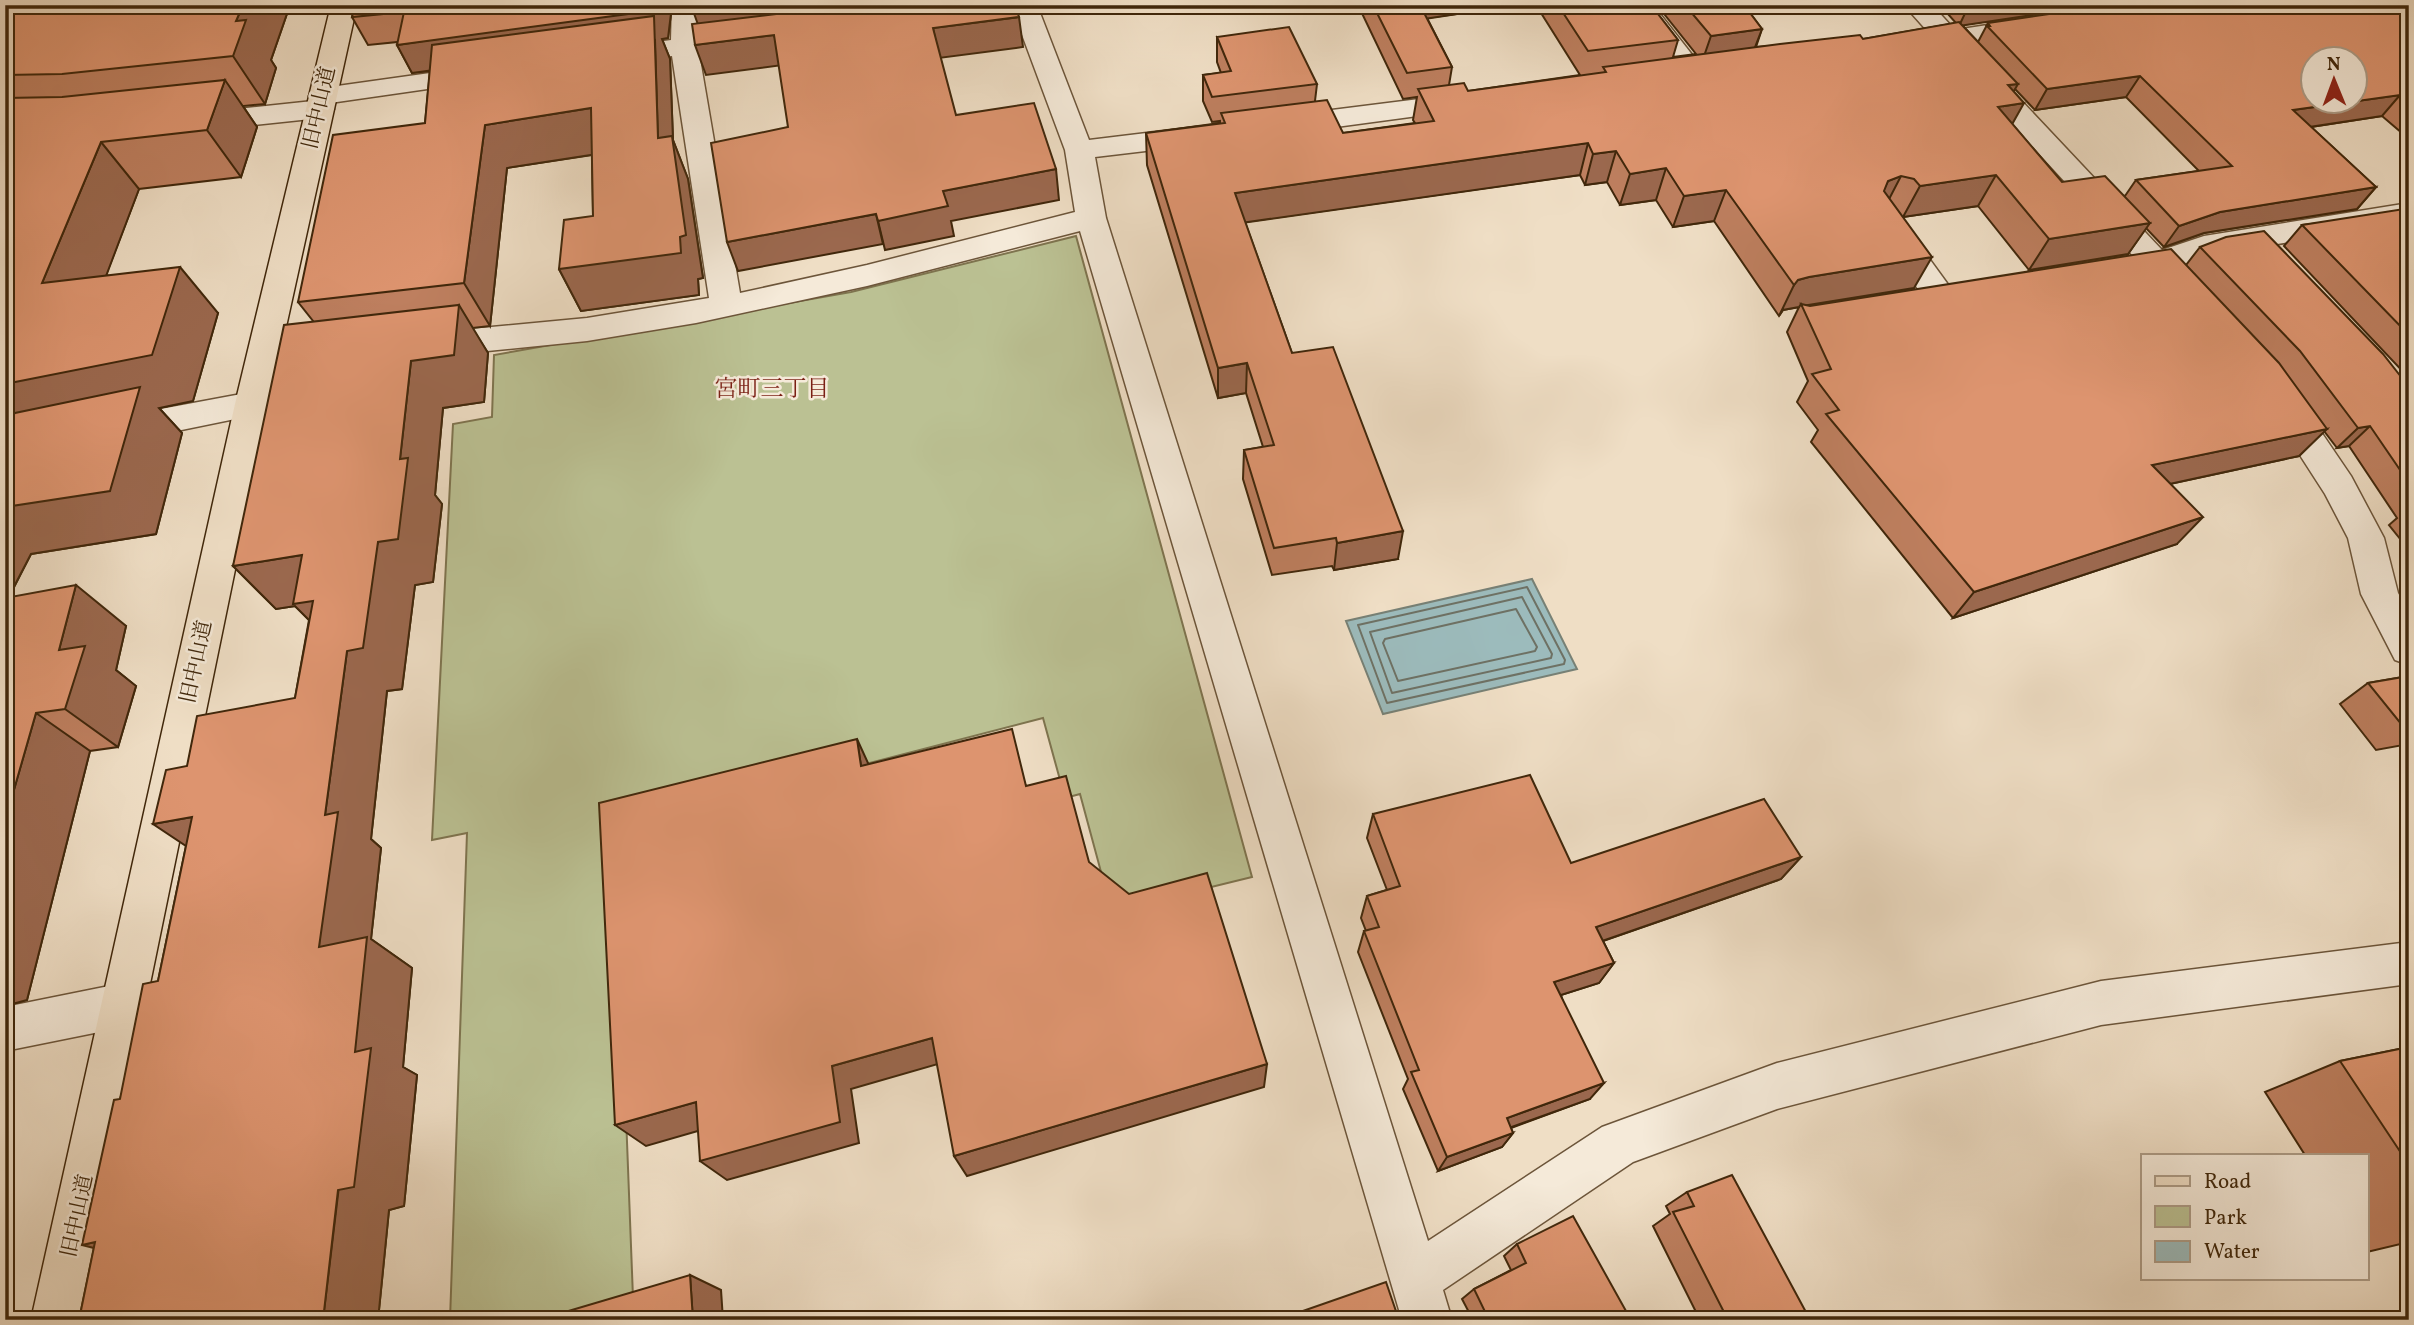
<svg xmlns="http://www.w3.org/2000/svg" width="2414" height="1325" viewBox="0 0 2414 1325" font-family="Vollkorn,'Noto Serif JP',serif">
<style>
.green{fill:#bbc193;stroke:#7e744f;stroke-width:2}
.water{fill:#9cbbbc;stroke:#778075;stroke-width:2}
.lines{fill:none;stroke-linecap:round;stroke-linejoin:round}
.shore{stroke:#6e7164;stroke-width:2}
.minor-casing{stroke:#6c553a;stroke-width:3}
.major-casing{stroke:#40270b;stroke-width:3}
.minor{fill:#f5ead9;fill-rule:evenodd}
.major{fill:#efdec5;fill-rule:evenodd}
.wall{fill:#be7f5f;stroke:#40270b;stroke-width:2;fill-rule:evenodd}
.shaded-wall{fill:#9b684e;stroke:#40270b;stroke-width:2}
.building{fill:#dd946f;stroke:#40270b;stroke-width:2;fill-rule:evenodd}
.labels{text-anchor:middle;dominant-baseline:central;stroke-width:5;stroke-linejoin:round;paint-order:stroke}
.street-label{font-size:21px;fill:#40270b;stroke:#f5ead9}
.neighbourhood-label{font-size:23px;fill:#7a1f14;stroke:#f5ead9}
</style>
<rect width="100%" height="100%" fill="#efdec5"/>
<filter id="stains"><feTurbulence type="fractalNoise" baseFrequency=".00286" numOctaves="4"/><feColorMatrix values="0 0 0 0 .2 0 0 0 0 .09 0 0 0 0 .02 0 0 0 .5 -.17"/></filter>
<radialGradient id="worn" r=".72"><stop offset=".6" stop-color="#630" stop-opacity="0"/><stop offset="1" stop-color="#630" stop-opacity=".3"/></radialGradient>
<!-- green -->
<path class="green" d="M1076,236L1252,877L1130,907L1104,883L1080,794L1065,798L1043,718L615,829L633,1298L562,1320H450L467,833L432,840L453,424L492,417L494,355L851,292Z"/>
<!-- water -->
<path class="water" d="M1532,579L1577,669L1383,714L1346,621Z"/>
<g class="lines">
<!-- shore -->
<g class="shore">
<path d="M1527,587L1565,660L1564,664L1387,703L1358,625Z"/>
<path d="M1522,597L1552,654L1551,658L1392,693L1370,632Z"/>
<path d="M1516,609L1537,647L1535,651L1398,681L1383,643L1385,639Z"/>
</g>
<defs>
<g id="minor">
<path d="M672,5H698V37L747,31L756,33L760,39L756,45L699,53L740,293L867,265L1075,212L1065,150L1011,5H1037L1089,140L1196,127L1206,130L1210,136L1206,142L1196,145L1095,157L1106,218L1428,1241L1602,1127L1777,1063L2101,981L2409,942V984L2101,1025L1777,1109L1633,1162L1443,1290L1452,1320H1402L1080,231L867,286L696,323L587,341L427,357L415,353L411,345L415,337L427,333L587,318L709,298L672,56L616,63L606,61L602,55L606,49L671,40Z"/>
<path d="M1626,5H1653L1708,75L1704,81H1684Z"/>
<path d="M1904,5H1932L1955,30L2033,18L2042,20L2046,26L2042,32L1968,44L2162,250L2204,236L2409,203V223L2209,255L2178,267L2199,291L2194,299C2172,305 2164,290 2150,275L2136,278L2125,274L2120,267L2125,260L2134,257L1942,48L1919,51L1910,49L1906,43L1910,37L1929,33Z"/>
<path d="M480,66L490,68L494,74L490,80L330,103L334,109L330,115L320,118L199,131L189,128L185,122L189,116L199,113L313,101L309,96L313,90L323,88Z"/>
<path d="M1467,93L1477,96L1481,102L1477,108L1284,134L1274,131L1270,125L1274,119L1284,116Z"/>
<path d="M1893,221L1904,224L1952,290L1957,298L1952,306L1941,309L1930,306L1882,238L1878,231L1882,224Z"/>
<path d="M2282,389L2294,392L2351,476L2384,538L2398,593L2409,612V665L2395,660L2361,594L2348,538L2325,494L2265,401L2270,392Z"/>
<path d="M252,392L264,395L269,404L264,413L118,443L106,439L101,430L106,421L118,417Z"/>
<path d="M124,983L140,989L146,1005L140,1021L124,1027L5,1051V1007Z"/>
</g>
<path id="major" d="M331,5H357L269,404L81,1320H31L235,404Z"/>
</defs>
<!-- minor casing -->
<use href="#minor" class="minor-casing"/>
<!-- major casing -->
<use href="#major" class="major-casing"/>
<!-- minor -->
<use href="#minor" class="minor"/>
<!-- major -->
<use href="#major" class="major"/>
</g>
<!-- wall -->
<g class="wall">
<path d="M5,5H290L271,60L276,68L265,104L243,106L257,127L241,177L139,189L106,275L218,313L193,401L159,408L182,433L156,534L31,554L9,597L126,626L116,670L136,686L118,747L90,751L27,1000L5,1006Z"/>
<path d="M355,5H672L668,38L662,39L670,59L673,140L688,179L703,278L698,279L699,295L581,311L559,269L593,216L592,155L507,168L490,326L472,328L488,353L484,402L443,408L435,495L442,504L433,582L415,585L402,689L387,691L371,839L381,848L371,939L412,968L403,1067L417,1075L404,1206L389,1210L378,1320H79L94,1248L120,1099L158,981L186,846L187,766L295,698L309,620L295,606L276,609L233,566L313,321L298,302L425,123L430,71L412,73L397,45L398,42L368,45L352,17Z"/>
<path d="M1358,5H1522L1427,18L1452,67L1449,85L1468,91L1580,75L1536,5H1651L1678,40L1673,57L1696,54L1657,5H1744L1762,29L1756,47L1863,39L1956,23L1940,5H2098L1962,25L1978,42L1988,23L2409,5V139L2382,116L2311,127L2376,187L2357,209L2204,233L2164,247L2146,228L2128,254L2029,270L1978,206L1903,217L1914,288L1807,305L1810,306L2186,265L2200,247L2409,387V550L2389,525L2397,518L2349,446L2337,448L2324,431L2299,456L2170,484L2177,544L1953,618L1811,442L1818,430L1797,402L1808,381L1787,332L1799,307L1783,310L1779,316L1714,221L1673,227L1656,200L1620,205L1607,182L1585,185L1580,175L1245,222L1292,353L1398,559L1334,570L1332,566L1272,575L1243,479L1244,450L1263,447L1246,393L1218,398L1147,165L1146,133L1220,123V121L1212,122L1203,101V75L1221,73L1217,62V37L1317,84L1315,101L1343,133L1415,123L1413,120L1417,97L1403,99ZM2015,89L2035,110L2126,97L2199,171L2136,180L2125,196L2062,182L2012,124L2013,91Z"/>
<path d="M2409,213V378L2284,246L2302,225Z"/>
<path d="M2409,588V596L2405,591Z"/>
<path d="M2409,676V744L2376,750L2340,704L2368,683Z"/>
<path d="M1373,814L1571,863L1801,857L1781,879L1603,941L1614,963L1599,983L1561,995L1590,1099L1511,1128L1513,1133L1502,1147L1438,1171L1403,1089L1408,1079L1358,952L1364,931H1366L1361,918L1367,896L1387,890L1367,838Z"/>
<path d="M2409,1047V1242L2367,1252V1155H2305L2265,1092L2340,1061Z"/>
<path d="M1687,1192L1792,1320H1700L1653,1226L1670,1214L1666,1206Z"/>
<path d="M1517,1244L1631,1320H1473L1462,1299L1474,1289L1511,1270L1504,1256Z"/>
</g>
<!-- shaded-wall -->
<g class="shaded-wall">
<path d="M243,5H290L271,60L276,68L265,104L233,56L236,21Z"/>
<path d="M659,5H672L668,38L662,39L670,59L673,140L688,179L703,278L698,279L699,295L581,311L559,269L658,138L655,40L412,73L397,45Z"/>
<path d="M691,5H932L701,33Z"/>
<path d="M1413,5H1497L1496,8L1411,21Z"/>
<path d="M1969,5H2098L1959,26Z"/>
<path d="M1019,17L1023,47L939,58L933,28Z"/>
<path d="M1762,29L1752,55L1702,62L1711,36Z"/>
<path d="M774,35L783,65L706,75L695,45Z"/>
<path d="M2140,76L2126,97L2035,110L2047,89Z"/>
<path d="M225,80L257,127L241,177L207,130Z"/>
<path d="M2018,84L2005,106L2024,103L2006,135L1993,116L2008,85Z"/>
<path d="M2400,95L2382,116L2277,132L2293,110Z"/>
<path d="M591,108L610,152L507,168L490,326L464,283L485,125Z"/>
<path d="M101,142L139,189L86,329L42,283Z"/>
<path d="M1588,143L1580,175L1234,224L1235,193Z"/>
<path d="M1616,151L1607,182L1585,185L1593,154Z"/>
<path d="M1666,168L1656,200L1620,205L1630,174Z"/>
<path d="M1056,169L1059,200L951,221L954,236L885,250L878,221L943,191Z"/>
<path d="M1996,175L1978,206L1903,217L1920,186Z"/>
<path d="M1901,176L1885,207L1873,212L1888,181Z"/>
<path d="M2376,187L2357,209L2204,233L2164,247L2179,226L2220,212Z"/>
<path d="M1726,190L1714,221L1673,227L1684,196Z"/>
<path d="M876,214L883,244L738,271L727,242Z"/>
<path d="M2150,223L2128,254L2029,270L2049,239Z"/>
<path d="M1932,257L1914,288L1802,306L1801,304L1799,307L1783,310L1779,316L1794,285L1798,280L1809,277Z"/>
<path d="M180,267L218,313L193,401L159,408L182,433L156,534L31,554L5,604V384Z"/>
<path d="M459,305L488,353L484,402L443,408L435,495L442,504L433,582L415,585L402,689L387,691L371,839L381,848L371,939L412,968L403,1067L417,1075L404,1206L389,1210L378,1320H323L355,1052L319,947L325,815L347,651L378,542L400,459L411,361Z"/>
<path d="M1247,363L1246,393L1218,398V368Z"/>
<path d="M2370,426L2349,446L2337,448L2358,428Z"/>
<path d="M2327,429L2299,456L2128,493L2152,465Z"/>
<path d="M2203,517L2177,544L1953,618L1974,592Z"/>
<path d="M1403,531L1398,559L1334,570L1337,543Z"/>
<path d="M302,555L335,646L295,606L276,609L233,566Z"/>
<path d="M76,585L126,626L116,670L136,686L118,747L65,709L59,650Z"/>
<path d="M36,713L90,751L27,1000L5,1006V821Z"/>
<path d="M857,739L873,774L861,766Z"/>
<path d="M192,817L207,860L153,824Z"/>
<path d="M1801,857L1781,879L1582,948L1596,927Z"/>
<path d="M1614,963L1599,983L1542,1001L1554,982Z"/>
<path d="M932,1038L945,1062L851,1089L859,1143L727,1180L700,1161L832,1066Z"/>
<path d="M5,1048L14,1052L9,1072L12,1073L5,1097Z"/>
<path d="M1267,1064L1264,1087L967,1176L954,1156Z"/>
<path d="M1604,1083L1590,1099L1495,1133L1507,1118Z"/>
<path d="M696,1102L722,1124L646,1146L615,1125Z"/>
<path d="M1513,1133L1502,1147L1438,1171L1447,1157Z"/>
<path d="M95,1242L149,1262L82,1245Z"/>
<path d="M690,1275L721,1290L723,1320H693Z"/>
</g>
<!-- building -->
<g class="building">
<path d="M5,5H243L236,21L246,20L233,56L62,74L5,75Z"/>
<path d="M355,5H659L658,10L397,45L404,12L352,17Z"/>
<path d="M851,5H1015L1019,17L933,28L956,115L1034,103L1056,169L943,191L948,206L878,221L876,214L727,242L711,143L788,127L774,35L695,45L692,24Z"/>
<path d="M1373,5H1420L1452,67L1407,73Z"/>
<path d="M1558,5H1651L1678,40L1588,51Z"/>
<path d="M1685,5H1744L1762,29L1711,36Z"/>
<path d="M2111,5H2409V103L2400,95L2293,110L2376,187L2220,212L2179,226L2136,180L2232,166L2140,76L2047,89L1987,26H1990L1988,23ZM2313,60H2355V102H2313Z"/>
<path d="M654,16L658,138L672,136L686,235L680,237L681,253L559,269L564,220L593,216L591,108L485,125L464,283L298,302L333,135L425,123L432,45Z"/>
<path d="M1959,22L2018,84L2008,85L2024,103L1998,107L2062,182L2105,176L2150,223L2049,239L1996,175L1920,186L1914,179L1901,176L1888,181L1884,191L1932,257L1809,277L1798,280L1794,285L1726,190L1684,196L1666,168L1630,174L1616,151L1593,154L1588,143L1235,193L1292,353L1333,347L1403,531L1337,543L1336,538L1274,548L1244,450L1274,445L1247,363L1218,368L1146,133L1225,123L1221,113L1327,100L1343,133L1434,121L1418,89L1464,83L1468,91L1606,72L1603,67L1780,44L1860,35L1863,39Z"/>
<path d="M1289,27L1317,84L1212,97L1203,75L1231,71L1217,37Z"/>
<path d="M225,80L207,130L101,142L42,283L180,267L152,355L5,384V210L13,193L5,194V98L62,97Z"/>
<path d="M2404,209L2409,213V335L2302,225Z"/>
<path d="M2264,231L2383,354L2409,387V483L2370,426L2358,428L2300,351L2200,247L2226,237Z"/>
<path d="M2171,249L2279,363L2327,429L2152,465L2203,517L1974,592L1826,414L1839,410L1812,374L1831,369L1801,304L1810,306Z"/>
<path d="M459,305L454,355L411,361L400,459L408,458L398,539L378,542L363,648L347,651L325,815L338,812L319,947L367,937L355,1052L371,1048L354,1187L338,1190L323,1320H79L95,1242L82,1245L114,1100L120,1099L143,984L158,981L192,817L153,824L166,770L187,766L197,716L295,698L313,601L293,604L302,555L233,566L284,325Z"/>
<path d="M140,387L110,491L5,507V423L15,413Z"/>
<path d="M76,585L59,650L85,646L65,709L36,713L5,821V598Z"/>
<path d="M2409,676V730H2406L2368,683Z"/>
<path d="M1012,729L1026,786L1066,776L1089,862L1129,894L1207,873L1267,1064L954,1156L932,1038L832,1066L840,1122L700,1161L696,1102L615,1125L599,803L857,739L861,766Z"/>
<path d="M1530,775L1571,863L1764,799L1801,857L1596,927L1614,963L1554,982L1604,1083L1507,1118L1513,1133L1447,1157L1411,1072L1419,1070L1364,931L1379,927L1367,896L1400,886L1373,814Z"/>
<path d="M2409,1047V1165L2340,1061Z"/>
<path d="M1732,1175L1807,1314L1792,1320H1728L1673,1212L1694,1206L1687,1192Z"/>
<path d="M1573,1216L1631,1320H1489L1474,1289L1526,1263L1517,1244Z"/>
<path d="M690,1275L693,1320H538Z"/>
<path d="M1386,1282L1399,1320H1277Z"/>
</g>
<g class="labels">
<!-- street labels -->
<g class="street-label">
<text transform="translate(320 108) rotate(-77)">旧中山道</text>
<text transform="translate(197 662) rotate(-78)">旧中山道</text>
<text transform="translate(78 1216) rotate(-78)">旧中山道</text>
</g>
<!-- neighbourhood labels -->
<g class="neighbourhood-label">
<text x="772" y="390">宮町三丁目</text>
</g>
</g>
<!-- margin -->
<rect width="2414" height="1325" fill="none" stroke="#efdec5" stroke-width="28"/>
<rect x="7" y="7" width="2400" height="1311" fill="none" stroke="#40270b" stroke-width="3.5"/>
<rect x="14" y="14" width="2386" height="1297" fill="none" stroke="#40270b" stroke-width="2"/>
<!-- legend -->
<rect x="2141" y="1154" width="228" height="126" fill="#f5ead9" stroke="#ad9c87" stroke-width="2"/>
<rect x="2155" y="1176" width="35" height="10" fill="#efdec5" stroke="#ad9c87" stroke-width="2"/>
<text x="2204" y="1188" font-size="21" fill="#40270b">Road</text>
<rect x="2155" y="1206" width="35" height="21" fill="#bbc193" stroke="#ad9c87" stroke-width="2"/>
<text x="2204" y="1224" font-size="21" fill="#40270b">Park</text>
<rect x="2155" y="1241" width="35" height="21" fill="#9cbbbc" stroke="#ad9c87" stroke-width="2"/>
<text x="2204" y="1258" font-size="21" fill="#40270b">Water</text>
<!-- north arrow -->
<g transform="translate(2334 80) rotate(359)"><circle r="33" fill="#f5ead9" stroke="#ad9c87" stroke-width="2"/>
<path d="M0-5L12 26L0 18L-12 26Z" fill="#8f2418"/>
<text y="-10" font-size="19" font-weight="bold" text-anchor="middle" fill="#40270b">N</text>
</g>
<rect width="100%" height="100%" filter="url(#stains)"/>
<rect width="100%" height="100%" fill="url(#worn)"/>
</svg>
